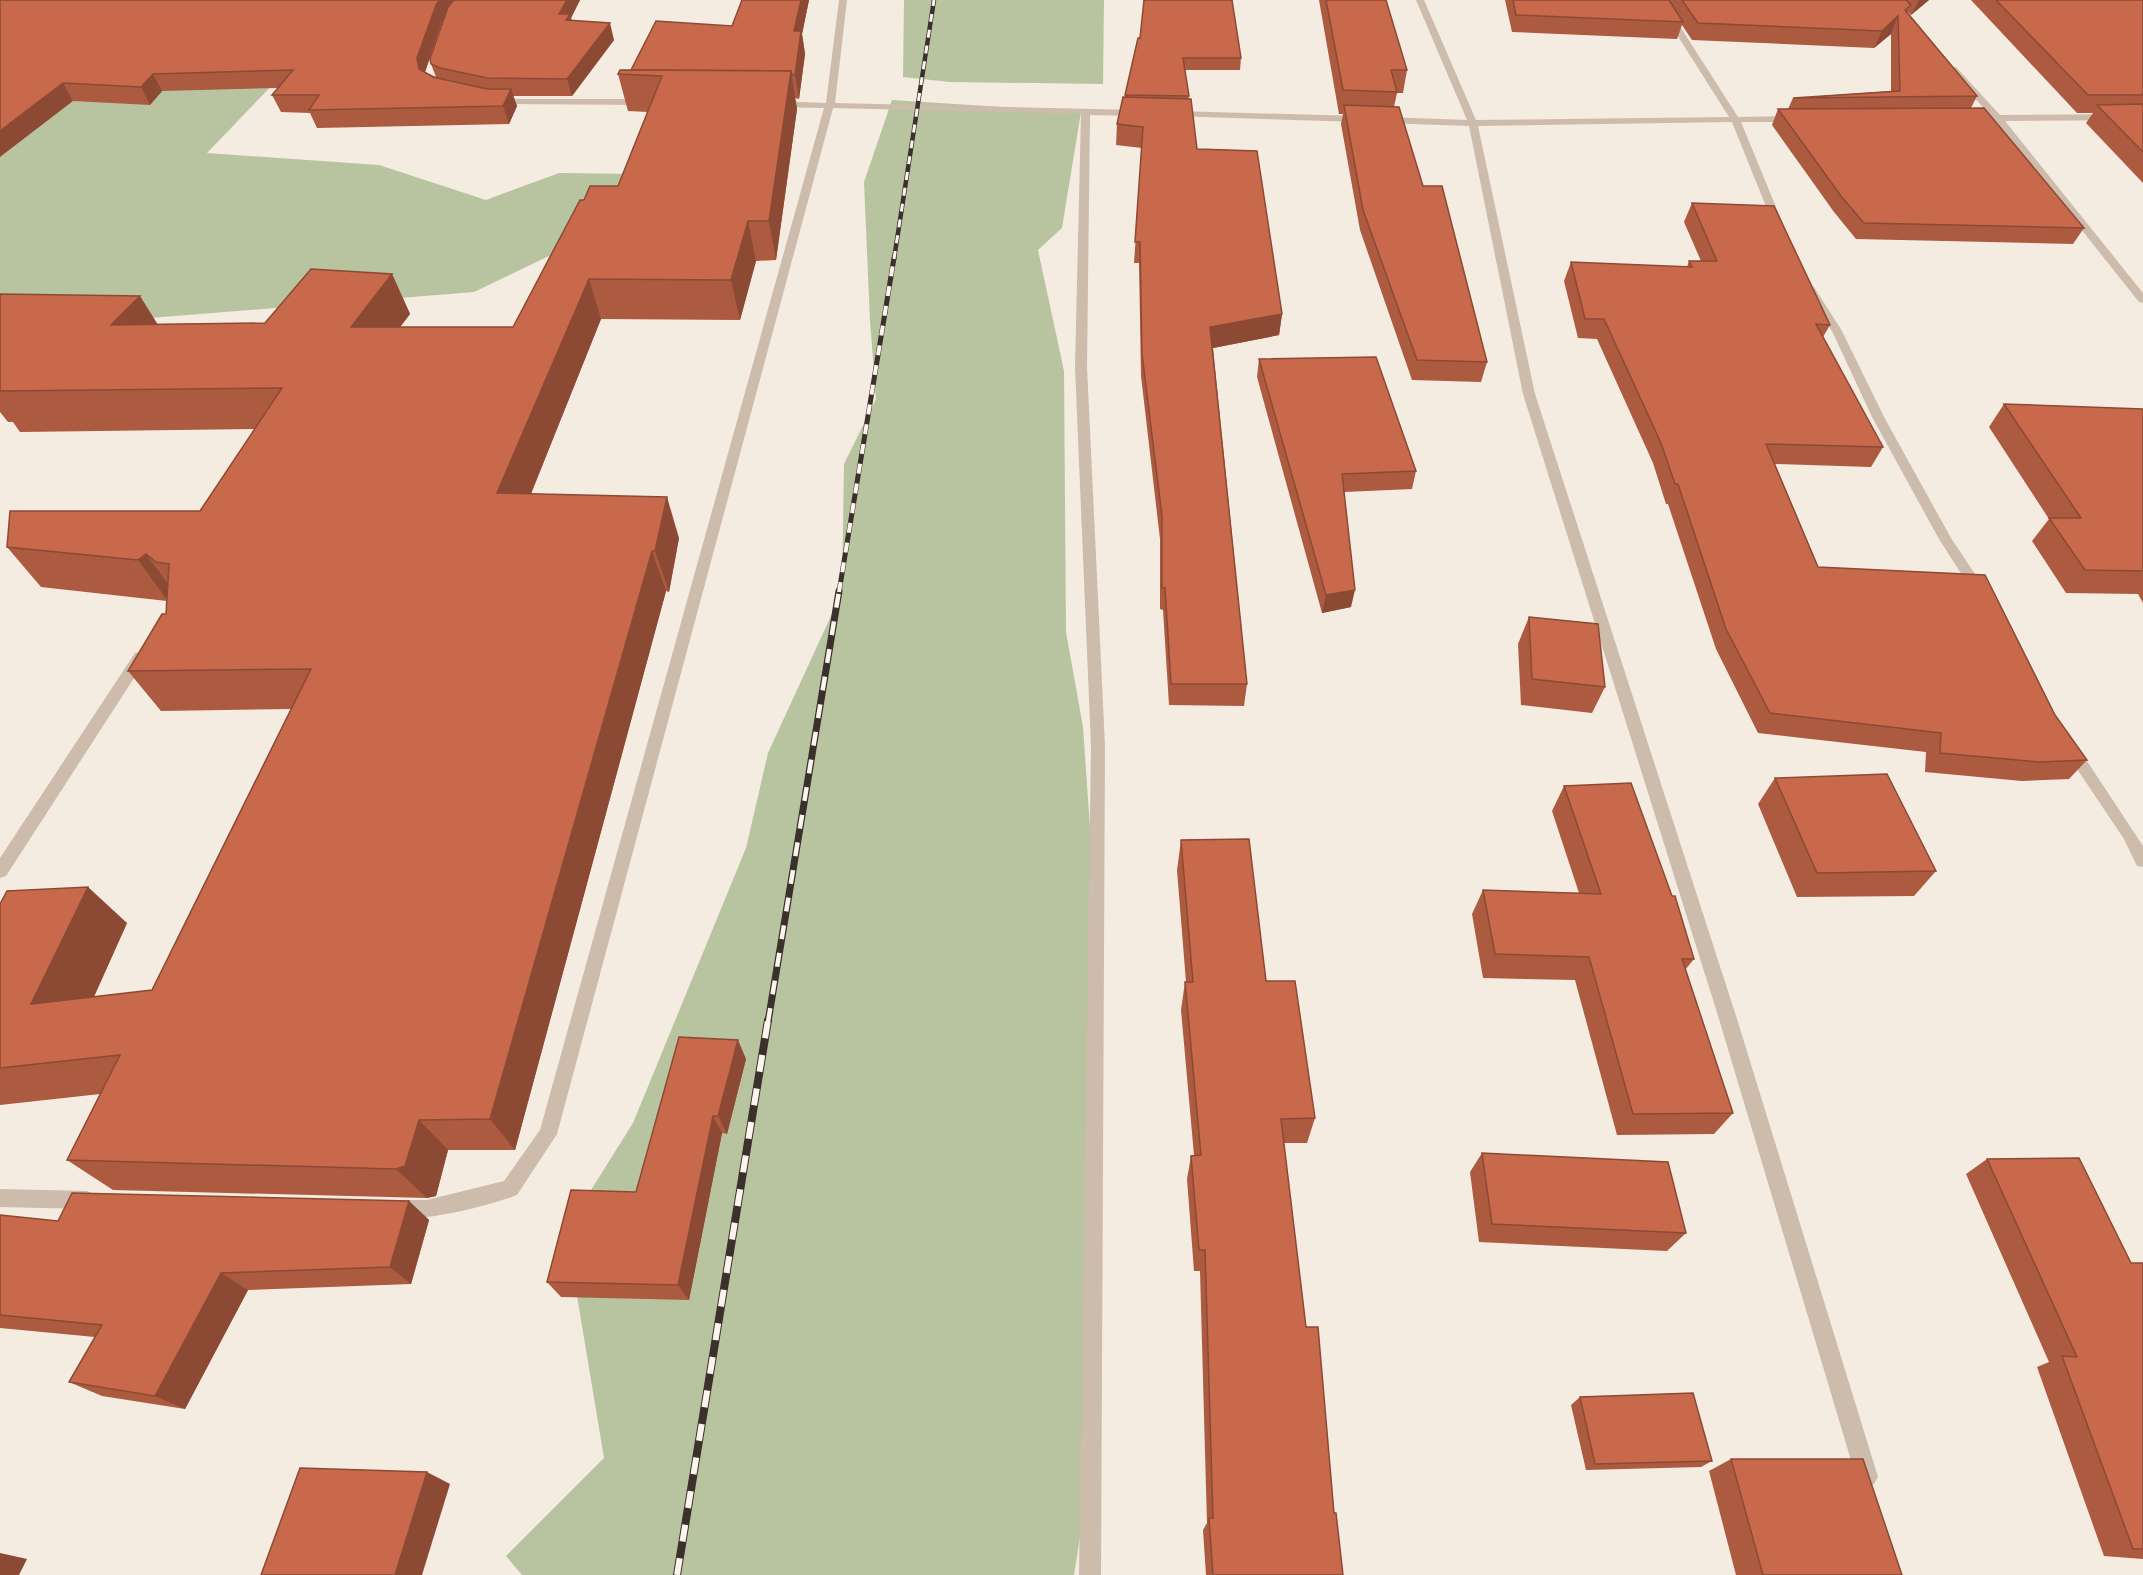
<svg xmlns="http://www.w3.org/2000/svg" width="2143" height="1575" viewBox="0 0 2143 1575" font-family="Poppins,sans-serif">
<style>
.green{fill:#b8c4a0}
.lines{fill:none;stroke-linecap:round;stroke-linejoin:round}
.minor{fill:#cdbbac;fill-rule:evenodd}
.rail-far3-casing{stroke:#3b302b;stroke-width:4.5}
.rail-far2-casing{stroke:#3b302b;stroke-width:5}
.rail-far1-casing{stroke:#3b302b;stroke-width:7}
.rail-casing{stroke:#3b302b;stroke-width:8}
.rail-far3{stroke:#fbf5ee;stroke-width:3;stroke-dasharray:8;stroke-linecap:butt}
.rail-far2{stroke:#fbf5ee;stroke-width:4;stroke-dasharray:10;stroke-linecap:butt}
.rail-far1{stroke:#fbf5ee;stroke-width:4.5;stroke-dasharray:14;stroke-linecap:butt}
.rail{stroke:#fbf5ee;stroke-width:6;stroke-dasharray:17;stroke-linecap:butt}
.wall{fill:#ac5a40;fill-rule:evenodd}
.shaded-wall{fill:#8c4a34}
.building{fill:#c8694b;stroke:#8c4a34;stroke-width:1.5}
</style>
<rect width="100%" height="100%" fill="#f4ebe1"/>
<!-- green -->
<g class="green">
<path d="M904,0H1104L1103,84L950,82L903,77Z"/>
<path d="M40,67L279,78L207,153L379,165L486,200L559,173L717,175L474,292L0,330V116Z"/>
<path d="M892,100L1081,112L1062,228L1038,250L1064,371L1066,632L1083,727L1095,899L1089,1481L1074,1575H522L506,1556L604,1458L566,1230L633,1123L746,848L768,753L842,592L844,464L876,399L870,321L864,182Z"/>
</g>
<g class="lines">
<!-- minor -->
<g class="minor">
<path d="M839,0H847L835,103L1138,110L1142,113L1138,116L1090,115L1087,367L1105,746L1101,1575H1079L1091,746L1075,367L1081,114L833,108L557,1134L517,1195C492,1205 416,1225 392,1216L390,1209L392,1202L399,1200H427L504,1181L540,1130L824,108L775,107L771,104L775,101L826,103Z"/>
<path d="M1416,0H1424L1476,120L1729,117L1655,0H1663L1738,117L1795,116L1800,119L1795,122H1741L1783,224L1778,227L1773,224L1732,122L1478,126L1535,394L1737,1019L1878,1477L1874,1484L1867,1488L1860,1484L1856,1477L1719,1019L1523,394L1469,126L1384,123L1379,120L1384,117L1467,120Z"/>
<path d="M1950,67H1956L2000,115L2143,114V120L2005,121L2143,293V303L2139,302L1995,121L1969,120L1967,118L1972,115H1990L1950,71Z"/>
<path d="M493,99H646L650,102L646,105L496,104L492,101Z"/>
<path d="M1174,111L1360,116L1365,119L1360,122L1171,116L1170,114Z"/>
<path d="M1810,286L1814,287L1842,331L1884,417L1951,538L1985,589L1983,592H1973L1939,539L1872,417L1832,331L1805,289Z"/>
<path d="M140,652L147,657L145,661L6,876L0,878V858L135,653Z"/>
<path d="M2072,744L2077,746L2143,846V867L2137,866L2124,839L2067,754L2065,750L2067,746Z"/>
<path d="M0,1189L87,1191L94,1194L96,1200L94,1206L87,1209L0,1207Z"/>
</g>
<defs>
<path id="rail-far3" d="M894,259L934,0"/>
<path id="rail-far2" d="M839,592L894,258"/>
<path id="rail-far1" d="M768,1022L839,591"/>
<path id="rail" d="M677,1575L768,1020"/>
</defs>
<!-- rail-far3 casing -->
<use href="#rail-far3" class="rail-far3-casing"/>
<!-- rail-far2 casing -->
<use href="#rail-far2" class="rail-far2-casing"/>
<!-- rail-far1 casing -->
<use href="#rail-far1" class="rail-far1-casing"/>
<!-- rail casing -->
<use href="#rail" class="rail-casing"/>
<!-- rail-far3 -->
<use href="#rail-far3" class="rail-far3"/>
<!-- rail-far2 -->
<use href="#rail-far2" class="rail-far2"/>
<!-- rail-far1 -->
<use href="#rail-far1" class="rail-far1"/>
<!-- rail -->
<use href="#rail" class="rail"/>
</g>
<!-- wall -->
<g class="wall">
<path d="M0,0H580L571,18L572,21L614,40L572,96H513L517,106L509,124L317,128L310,113L281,112L272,95L278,88L162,91L150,105L73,101ZM444,19L431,64L436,77L425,72L442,22Z"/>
<path d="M742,0H809L802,34L805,54L799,99L795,98L797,109L776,260L756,261L740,320L601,319L531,494L679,538L669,592L666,591L515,1150H448L436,1196L427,1198L113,1190L67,1160L100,1094L0,1105V904L127,923L94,997L152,990L291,709L161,711L128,671L166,614L167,601L41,587L7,547L200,511L255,429L20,432L13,422H8L0,412V294L158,324L265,323L392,274L410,314L400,327H513L584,200L618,186L648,112L628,111L618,74L631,70L732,26Z"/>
<path d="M1319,0H1386L1407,70L1403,93H1397L1394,107L1487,362L1481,382L1412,380L1360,230L1341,124L1343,114H1339Z"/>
<path d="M1505,0H1929L1911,15L1908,12V13L1977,96L1971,108L2084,228L2073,244L1856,239L1834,212L1772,125L1778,109H1788L1793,98L1891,91V34L1874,48L1692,40L1682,25L1677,39L1512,32Z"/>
<path d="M1971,0H2143V183L2086,123L2093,113H2077Z"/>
<path d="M1138,38L1241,58L1240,70H1185L1189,99L1197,149L1282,314L1279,335L1213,348L1247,684L1244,706L1169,705L1163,610L1160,609V539L1141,376L1139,263H1134L1142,148L1116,145L1117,124L1125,97Z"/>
<path d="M1692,203L1830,325L1823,337L1883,447L1871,467L1775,464L1818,567L2055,715L2087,760L2069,779L2022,781L1925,772L1926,752L1758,733L1716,649L1668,504H1666L1653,463L1597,339L1578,338L1564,281L1571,262L1687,267L1689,261H1701L1684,222Z"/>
<path d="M1259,359L1416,471L1412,489L1344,492L1351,607L1322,613L1257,377Z"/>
<path d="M2004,404L2143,409V603L2138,594L2066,593L2032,541L2049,519L1989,427Z"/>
<path d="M1529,617L1605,687L1592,713L1521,705L1518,644Z"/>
<path d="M1775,778L1936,871L1914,896L1797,897L1758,804Z"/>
<path d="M1564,786L1694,959L1685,970L1733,1113L1714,1134L1617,1135L1575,980L1483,978L1472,914L1483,890L1579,893L1552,811Z"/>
<path d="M1181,840L1266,981L1315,1118L1307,1143H1284L1306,1327L1343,1575H1206L1203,1530L1207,1523L1200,1271H1194L1187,1179L1191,1156L1194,1155L1181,1010L1185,982H1186L1177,870Z"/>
<path d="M746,1059L727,1134L722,1133L689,1300L561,1297L547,1282L636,1192Z"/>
<path d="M1482,1153L1686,1233L1667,1251L1479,1242L1470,1172Z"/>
<path d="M1987,1159L2131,1263H2143V1559L2104,1556L2037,1367L2049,1362L1966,1174Z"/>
<path d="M409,1201L429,1220L411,1284L248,1290L185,1409L102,1396L69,1382L95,1337L0,1328V1215L58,1221Z"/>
<path d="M1580,1397L1712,1461L1701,1467L1586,1470L1571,1405Z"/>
<path d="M1731,1459L1902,1575H1736L1709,1471Z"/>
</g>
<!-- shaded-wall -->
<g class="shaded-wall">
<path d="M440,0H458L442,22L424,75L419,69L417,58L436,5Z"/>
<path d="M567,0H580L571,18L574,31L559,14Z"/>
<path d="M801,0H809L802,34L805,54L799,99L795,75L794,31Z"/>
<path d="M1919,0H1929L1911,15Z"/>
<path d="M1898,16L1891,34L1874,48L1882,31Z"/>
<path d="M610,23L614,40L572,96L567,79Z"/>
<path d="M791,71L797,109L776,260L769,221Z"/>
<path d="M153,74L162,91L150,105L141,87Z"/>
<path d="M63,83L73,101L0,157V131Z"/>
<path d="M511,89L517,106L509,124L503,106Z"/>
<path d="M748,221L756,261L740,320L731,280Z"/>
<path d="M392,274L410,314L370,367L351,327Z"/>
<path d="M589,279L601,319L515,533L497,493Z"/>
<path d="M140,296L165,336L111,325Z"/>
<path d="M1282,314L1279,335L1208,349L1210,327Z"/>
<path d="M667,497L679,538L669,592L655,551Z"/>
<path d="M652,551L666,591L515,1150L490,1119Z"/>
<path d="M146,554L176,595L168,601L138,560Z"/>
<path d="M1355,590L1351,607L1322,613L1326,595Z"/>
<path d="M88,887L127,923L75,1038L31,1004Z"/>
<path d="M738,1040L746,1059L727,1134L718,1116Z"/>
<path d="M713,1116L722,1133L689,1300L678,1285Z"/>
<path d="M419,1120L448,1150L436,1196L427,1198L396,1169Z"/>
<path d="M409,1201L429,1220L411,1284L390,1267Z"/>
<path d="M221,1273L248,1290L185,1409L155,1396Z"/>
<path d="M427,1472L450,1484L422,1575H395Z"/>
<path d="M0,1553L27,1559L19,1575H0Z"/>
</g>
<!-- building -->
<g class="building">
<path d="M0,0H440L436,5L417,58L419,69L433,77L487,89H511L503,106L309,110L319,95H272L293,70L153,74L141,87L63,83L0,131Z"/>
<path d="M454,0H567L559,14H570L566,20L610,23L567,79L487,78L440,68L431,64L430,59L448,7Z"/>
<path d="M742,0H801L794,31H801L795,75H792L791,71L631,70L656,21L732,26Z"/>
<path d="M1144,0H1232L1241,58H1183L1189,96L1125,95L1138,38H1140Z"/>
<path d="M1326,0H1386L1407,70H1391L1397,92L1343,90Z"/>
<path d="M1513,0H1669L1683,22L1516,15Z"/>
<path d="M1682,0H1906L1911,5L1905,10L1977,96L1793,98L1900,91L1898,16L1882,31L1698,23Z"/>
<path d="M1996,0H2143V95H2088Z"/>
<path d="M620,70L791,71L769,221H748L731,280L589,279L497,493L667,497L655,551H652L490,1119L419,1120L405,1166L396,1169L67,1160L120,1055L0,1068V904L7,891L88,887L31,1004L152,990L311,669L128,671L162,614H166L169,564L156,562L146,554L138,560L7,547L10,511H200L282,388L0,391V294L140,296L111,325L265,323L311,269L392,274L351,327H513L580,200H584L590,186H618L662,76L618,74Z"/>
<path d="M1123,97L1191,99L1197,149L1257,151L1282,314L1210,327L1247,684H1171L1165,588H1162V516L1142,354L1140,242H1135L1143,127L1117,124Z"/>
<path d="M2143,104V152L2097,105Z"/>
<path d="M1344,105L1399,107L1423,186H1442L1487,362L1417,360L1363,210Z"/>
<path d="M1984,108L2084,228L1864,223L1841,196L1778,109Z"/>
<path d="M1692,203L1774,206L1830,325L1816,324L1883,447L1766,444L1818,567L1985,575L2055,715L2087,760L2039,762L1940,753L1941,733L1770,713L1726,629L1678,484H1675L1661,443L1604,319H1585L1571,262L1692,267L1689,261H1717Z"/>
<path d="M1376,357L1416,471L1342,474L1355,590L1326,595L1259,359Z"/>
<path d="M2004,404L2143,409V571L2085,570L2049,518H2081Z"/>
<path d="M1529,617L1598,624L1605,687L1532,679Z"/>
<path d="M1887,774L1936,871L1817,873L1775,778Z"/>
<path d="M1631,783L1672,896H1675L1694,959H1682L1733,1113L1633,1114L1589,957L1495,954L1483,890L1601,894L1564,786Z"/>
<path d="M1249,839L1266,981H1295L1315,1118L1281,1119L1306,1327H1318L1334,1513H1336L1343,1575H1213L1209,1518H1213L1205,1250H1199L1191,1156L1201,1155L1185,982H1193L1181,840Z"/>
<path d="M679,1037L738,1040L718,1116H713L678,1285L547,1282L571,1190L636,1192Z"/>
<path d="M1482,1153L1668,1162L1686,1233L1492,1224Z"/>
<path d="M2079,1158L2131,1263H2143V1549H2133L2062,1356L2077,1357L1987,1159Z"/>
<path d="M72,1193L409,1201L390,1267L221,1273L155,1396L69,1382L102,1325L0,1315V1215L58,1221Z"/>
<path d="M1693,1393L1712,1461L1595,1464L1580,1397Z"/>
<path d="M1731,1459H1863L1902,1575H1763Z"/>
<path d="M300,1468L427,1472L395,1575H261Z"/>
</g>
</svg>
